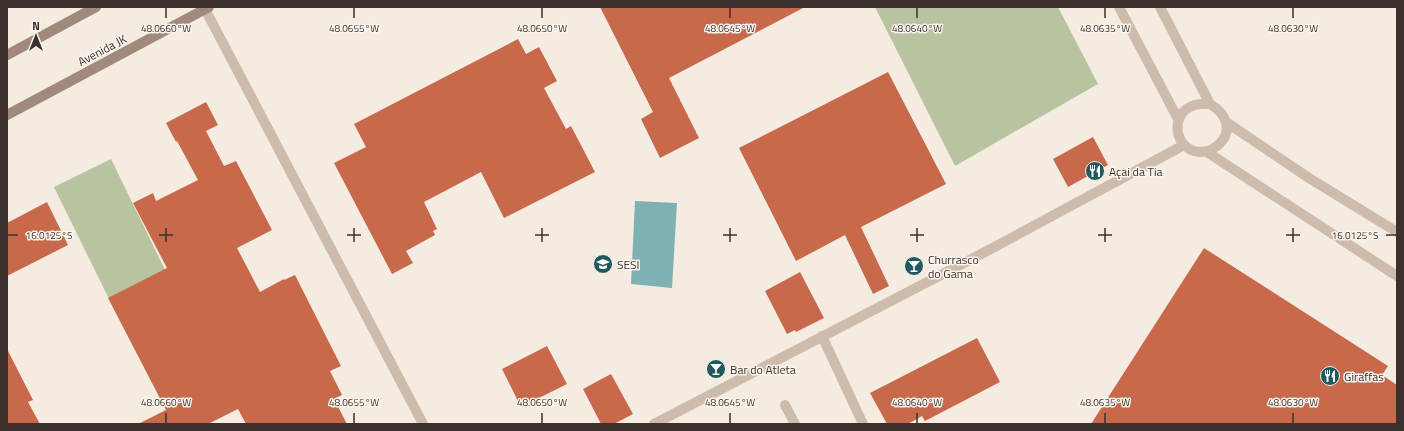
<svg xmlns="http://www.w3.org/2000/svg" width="1404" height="431" viewBox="0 0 1404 431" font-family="'Titillium Web',sans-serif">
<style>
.green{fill:#b8c4a0}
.water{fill:#7fb0b2}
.building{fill:#c8694b}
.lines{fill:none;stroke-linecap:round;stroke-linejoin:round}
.service{stroke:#cdbbac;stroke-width:10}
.minor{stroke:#cdbbac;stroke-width:10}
.tertiary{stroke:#cdbbac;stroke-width:10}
.secondary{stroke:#a18a7d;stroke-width:10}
.ticks{fill:none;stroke:#3b302b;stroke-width:1.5}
.labels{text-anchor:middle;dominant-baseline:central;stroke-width:3;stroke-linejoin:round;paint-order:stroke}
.street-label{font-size:12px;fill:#3b302b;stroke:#fbf5ee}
.poi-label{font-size:12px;fill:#3b302b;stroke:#fbf5ee;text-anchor:start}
.ticks-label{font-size:10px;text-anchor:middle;fill:#3b302b;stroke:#fbf5ee;stroke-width:3;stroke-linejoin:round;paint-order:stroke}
</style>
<rect width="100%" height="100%" fill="#f4ebe1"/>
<!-- green -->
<g class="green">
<path d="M875,7H1058L1098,84L955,166Z"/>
<path d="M111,159L166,272L109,299L54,187Z"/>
</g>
<!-- water -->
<path class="water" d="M635,201L677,203L672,288L631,284Z"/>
<!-- building -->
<g class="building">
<path d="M600,7H805L669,78L699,138L660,158L641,119L653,112Z"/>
<path d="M518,39L526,54L539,47L557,81L544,88L566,129L571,126L595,172L504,218L481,172L424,202L437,229L433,231L435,235L406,251L413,263L392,274L334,163L366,147L354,124Z"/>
<path d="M888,72L946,184L861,227L889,286L873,294L845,235L796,261L739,148Z"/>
<path d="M206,102L218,125L206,131L224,166L236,161L272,230L237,248L260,292L284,279V280L295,275L341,366L330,371L342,395L334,399L347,424H246L238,409L208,424H138L166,410L108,298L167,268L133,203L153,193L156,201L198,180L177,141L176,142L166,123Z"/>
<path d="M1093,137L1108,165L1068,187L1053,159Z"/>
<path d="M47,202L68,245L7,276V223Z"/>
<path d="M1204,248L1388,366L1382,375L1397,385V424H1091Z"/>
<path d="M800,272L824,318L796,332L795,330L787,334L765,291Z"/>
<path d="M977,338L1000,382L925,421L922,416L908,424H887L870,393Z"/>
<path d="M547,346L567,384L521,407L502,369Z"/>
<path d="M7,349L33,400L28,402L40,424H7Z"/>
<path d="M611,374L633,414L614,424H601L583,389Z"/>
</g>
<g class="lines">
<!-- service -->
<g class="service">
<path d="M822,336L863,424"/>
<path d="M785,405L795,424"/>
</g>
<!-- minor -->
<path class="minor" d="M205,9L423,424"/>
<!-- tertiary -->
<g class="tertiary">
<path d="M1119,7L1178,119"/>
<path d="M1160,7L1210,104C1227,114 1234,132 1217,146C1212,150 1206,152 1200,152C1169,150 1168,99 1210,104"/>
<path d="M1226,122L1309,178L1397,232"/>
<path d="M1207,152L1397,276"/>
<path d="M654,424L987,251L1184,145"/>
</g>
<!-- secondary -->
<g class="secondary">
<path d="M7,55L96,7"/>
<path d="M7,115L209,7"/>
</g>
</g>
<!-- ticks -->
<path class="ticks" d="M166,8V18M354,8V18M542,8V18M730,8V18M917,8V18M1105,8V18M1293,8V18M166,228V242M354,228V242M542,228V242M730,228V242M917,228V242M1105,228V242M1293,228V242M8,235H18M159,235H173M347,235H361M535,235H549M723,235H737M910,235H924M1098,235H1112M1286,235H1300M1386,235H1396M166,413V423M354,413V423M542,413V423M730,413V423M917,413V423M1105,413V423M1293,413V423"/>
<!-- icons -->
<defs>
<symbol id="restaurant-disc" viewBox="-11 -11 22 22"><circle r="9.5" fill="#1f5a5e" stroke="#fbf5ee"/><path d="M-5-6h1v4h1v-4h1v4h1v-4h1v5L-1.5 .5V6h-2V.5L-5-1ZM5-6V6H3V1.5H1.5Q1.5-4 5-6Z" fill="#fff"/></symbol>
<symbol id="university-disc" viewBox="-11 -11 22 22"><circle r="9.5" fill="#1f5a5e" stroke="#fbf5ee"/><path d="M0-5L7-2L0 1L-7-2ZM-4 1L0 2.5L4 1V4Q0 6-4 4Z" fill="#fff"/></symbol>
<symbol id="bar-disc" viewBox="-11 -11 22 22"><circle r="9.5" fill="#1f5a5e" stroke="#fbf5ee"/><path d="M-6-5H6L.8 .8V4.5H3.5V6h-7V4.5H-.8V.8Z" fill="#fff"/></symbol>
</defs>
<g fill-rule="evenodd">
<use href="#restaurant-disc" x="1084" y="160" width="22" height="22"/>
<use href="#university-disc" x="592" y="253" width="22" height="22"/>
<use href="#bar-disc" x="903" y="255" width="22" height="22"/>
<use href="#bar-disc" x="705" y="358" width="22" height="22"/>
<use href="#restaurant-disc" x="1319" y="365" width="22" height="22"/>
</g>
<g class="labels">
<!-- street labels -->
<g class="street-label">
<text transform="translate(102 50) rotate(-28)">Avenida JK</text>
</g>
<!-- poi labels -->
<g class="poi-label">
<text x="1109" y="171">Açai da Tia</text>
<text x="928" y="259">Churrasco<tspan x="928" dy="14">do Gama</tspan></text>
<text x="617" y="264">SESI</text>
<text x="730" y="369">Bar do Atleta</text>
<text x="1344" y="376">Giraffas</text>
</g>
</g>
<g class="ticks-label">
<text x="166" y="32">48.0660°W</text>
<text x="354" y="32">48.0655°W</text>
<text x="542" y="32">48.0650°W</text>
<text x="730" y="32">48.0645°W</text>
<text x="917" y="32">48.0640°W</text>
<text x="1105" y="32">48.0635°W</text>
<text x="1293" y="32">48.0630°W</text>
<text x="49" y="239">16.0125°S</text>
<text x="1355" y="239">16.0125°S</text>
<text x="166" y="406">48.0660°W</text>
<text x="354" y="406">48.0655°W</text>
<text x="542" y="406">48.0650°W</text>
<text x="730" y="406">48.0645°W</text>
<text x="917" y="406">48.0640°W</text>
<text x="1105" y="406">48.0635°W</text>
<text x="1293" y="406">48.0630°W</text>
</g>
<!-- border -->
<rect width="1404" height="431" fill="none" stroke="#3b302b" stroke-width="16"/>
<!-- north arrow -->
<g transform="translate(36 36)" stroke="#fbf5ee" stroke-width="3" paint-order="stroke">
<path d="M0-3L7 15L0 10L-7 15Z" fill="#3b302b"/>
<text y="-6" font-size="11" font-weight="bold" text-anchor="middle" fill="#3b302b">N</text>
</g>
</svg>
